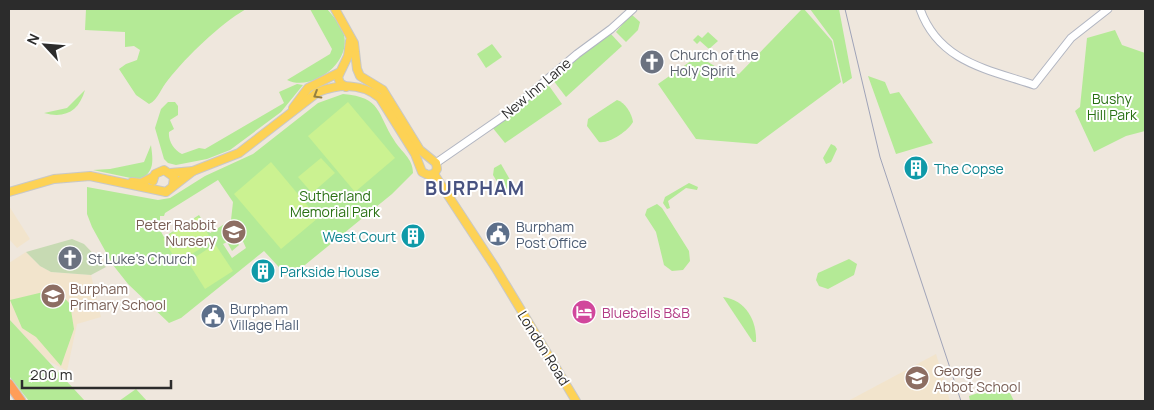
<svg xmlns="http://www.w3.org/2000/svg" width="1154" height="410" viewBox="0 0 1154 410" font-family="Manrope,sans-serif">
<style>
.education{fill:#f2e4cc}
.green{fill:#b4ea96;fill-rule:evenodd}
.cemetery{fill:#c7dab3}
.pitch{fill:#cbf291}
.lines{fill:none;stroke-linecap:round;stroke-linejoin:round}
.secondary-casing{stroke:#b1b5c1;stroke-width:9}
.primary-casing{stroke:#c8c8c8;stroke-width:10}
.highway-casing{stroke:#c8c8c8;stroke-width:11}
.secondary{stroke:#fff;stroke-width:7}
.primary{stroke:#fdd255;stroke-width:8}
.highway{stroke:#ff9d58;stroke-width:9}
.rail{stroke:#9fa3b8;stroke-width:1}
.oneway{stroke:#947f40}
.labels{text-anchor:middle;dominant-baseline:central;stroke-width:4;stroke-linejoin:round;paint-order:stroke}
.worship-label{font-size:14px;fill:#5b616d;stroke:#fff;text-anchor:start}
.street-label{font-size:14px;fill:#2c2c2c;stroke:#fff}
.park-label{font-size:14px;fill:#2a7114;stroke:#fff}
.culture-label{font-size:14px;fill:#0d838f;stroke:#fff;text-anchor:start}
.education-label{font-size:14px;fill:#785e54;stroke:#fff;text-anchor:start}
.service-label{font-size:14px;fill:#4e5e75;stroke:#fff;text-anchor:start}
.hotel-label{font-size:14px;fill:#b23c85;stroke:#fff;text-anchor:start}
.district-label{font-size:19px;font-weight:bold;letter-spacing:1px;fill:#485381;stroke:#fff}
</style>
<rect width="100%" height="100%" fill="#efe7dd"/>
<!-- education -->
<g class="education">
<path d="M9,206L30,239L17,248L9,239Z"/>
<path d="M26,252L40,266L51,272L91,275L101,317L77,324L67,371L47,360L9,319V263Z"/>
<path d="M936,354L950,401H848Z"/>
</g>
<!-- green -->
<g class="green">
<path d="M86,9H246C219,25 188,55 168,80C161,88 158,100 149,104L136,95L119,69L126,64L137,60L140,50L134,46L125,47V32L85,30Z"/>
<path d="M310,9H327C333,16 342,26 344,35C351,64 311,92 287,80L330,54L332,49Z"/>
<path d="M802,9H804L832,41L841,82L757,144L696,139L658,84L698,56L723,71L739,74Z"/>
<path d="M810,9H839L852,78L843,84L833,40Z"/>
<path d="M631,14L640,22L638,30L626,42L616,32Z"/>
<path d="M1115,30L1122,45L1145,53V131L1126,136L1094,152L1075,111L1080,107L1087,38Z"/>
<path d="M708,32L718,41L709,49L700,41L697,44L693,40L698,35L702,38Z"/>
<path d="M611,34L622,46L566,97L553,80L554,76L580,54Z"/>
<path d="M492,44L502,57L486,68L477,54Z"/>
<path d="M868,76L885,82L890,94L899,92L933,143L896,154Z"/>
<path d="M547,83L562,104L505,143L492,127Z"/>
<path d="M297,84L303,85L281,112L230,150L207,159L176,165L168,163L164,159L155,128L161,109L168,102H175L178,106V115L170,120L174,129L169,132C168,141 174,150 182,154L199,148L205,149L284,103L279,92Z"/>
<path d="M85,90C79,111 65,119 44,113L67,108Z"/>
<path d="M343,94C382,97 377,114 394,140C401,152 413,158 413,173L392,194L289,278L264,251L181,318L169,323L128,284L113,265L92,227L87,214V187L158,200L170,198L205,176L253,154L318,103ZM218,180L233,202L231,220L210,233L199,215L164,237L160,230V216H164L165,213ZM236,226L246,248L232,258L223,244L227,242L232,251L239,245L228,231Z"/>
<path d="M617,100C625,102 632,114 633,122C628,131 609,144 599,142L587,126L588,119Z"/>
<path d="M831,144L835,146L837,149L831,162L826,164L823,158Z"/>
<path d="M151,145C153,161 155,171 140,180L93,170L110,169L144,162Z"/>
<path d="M501,164L513,185L503,192L493,175L494,168Z"/>
<path d="M689,183L698,187L697,190L686,188L668,201L670,208L667,209L663,203L665,197Z"/>
<path d="M657,204L662,208L689,251L690,261L683,270L672,271L664,265L656,232L645,215L647,209Z"/>
<path d="M849,259L857,264L854,275L828,289L819,286L816,280L818,273Z"/>
<path d="M56,289L70,304L74,329L61,366L36,337L22,328L10,300Z"/>
<path d="M723,297C746,300 757,321 756,342H753Z"/>
<path d="M9,319L85,401H29L9,376Z"/>
<path d="M996,387L1010,393L1014,401H970L969,396Z"/>
<path d="M136,389L147,401H119Z"/>
</g>
<!-- cemetery -->
<path class="cemetery" d="M72,239L84,244L106,267L91,275L51,272L40,266L26,252Z"/>
<!-- pitch -->
<g class="pitch">
<path d="M348,102L395,158L355,192L308,136Z"/>
<path d="M321,158L335,173L312,193L298,177Z"/>
<path d="M271,162L318,218L281,249L234,194Z"/>
<path d="M198,217L212,241L178,263L163,239Z"/>
<path d="M215,244L233,271L205,289L188,262Z"/>
</g>
<g class="lines">
<defs>
<g id="secondary">
<path d="M920,9C939,62 987,69 1034,85L1071,38L1108,9"/>
<path d="M436,163L504,116L577,54L611,29L633,9"/>
</g>
<g id="primary">
<path d="M335,9L354,43L357,69L360,76L383,90L420,150L436,163L437,169L434,174"/>
<path d="M346,87L340,83L338,77L348,56L350,41"/>
<path d="M293,108L308,88L338,73"/>
<path d="M170,173L193,171"/>
<path d="M434,174L495,267L576,401"/>
<path d="M153,181L155,174L164,170L174,177L173,185"/>
<path d="M132,182L141,183L153,177"/>
<path d="M9,192L54,179L90,176L166,192L193,171L239,153L318,92C339,84 362,83 380,98L415,154L422,172L428,175L434,174"/>
</g>
<path id="highway" d="M9,384L21,401"/>
</defs>
<!-- secondary casing -->
<use href="#secondary" class="secondary-casing"/>
<!-- primary casing -->
<use href="#primary" class="primary-casing"/>
<!-- highway casing -->
<use href="#highway" class="highway-casing"/>
<!-- secondary -->
<use href="#secondary" class="secondary"/>
<!-- primary -->
<use href="#primary" class="primary"/>
<!-- highway -->
<use href="#highway" class="highway"/>
<!-- rail -->
<path class="rail" d="M845,9L880,157L961,401"/>
</g>
<!-- one-way arrows -->
<defs><path id="oneway-chevron" d="M-2-3.5L2.5 0L-2 3.5" fill="none" stroke-width="1.6" stroke-linecap="round" stroke-linejoin="round" transform="scale(1.25)"/></defs>
<use class="oneway" href="#oneway-chevron" transform="translate(317 95) rotate(149)"/>
<!-- icons -->
<defs>
<symbol id="church-disc" viewBox="-11 -11 22 22"><circle r="9.5" fill="#6b7280" stroke="#fff"/><path d="M-1.2-6h2.4v3.5h3.3v2.4h-3.3V6h-2.4V-.1h-3.3v-2.4h3.3Z" fill="#fff"/></symbol>
<symbol id="building-disc" viewBox="-11 -11 22 22"><circle r="9.5" fill="#0f9aa8" stroke="#fff"/><path d="M-4-6H4V6H1V3H-1V6H-4ZM-2.5-4.3h1.7v1.8h-1.7ZM.8-4.3h1.7v1.8H.8ZM-2.5-1h1.7V.8h-1.7ZM.8-1h1.7V.8H.8Z" fill="#fff"/></symbol>
<symbol id="school-disc" viewBox="-11 -11 22 22"><circle r="9.5" fill="#8d6e63" stroke="#fff"/><path d="M0-5L7-2L0 1L-7-2ZM-4 1L0 2.5L4 1V4Q0 6-4 4Z" fill="#fff"/></symbol>
<symbol id="civic-disc" viewBox="-11 -11 22 22"><circle r="9.5" fill="#5c6f8a" stroke="#fff"/><path d="M-.6-6.5H3V-4.5H.6V-3L4-1V1h2V6H-6V1h2V-1L-.6-3ZM-1.2 2.5V6h2.4V2.5Z" fill="#fff"/></symbol>
<symbol id="hotel-disc" viewBox="-11 -11 22 22"><circle r="9.5" fill="#d1479c" stroke="#fff"/><path d="M-6-4.5h1.5V1H6V5H4.5V3h-9V5H-6ZM-4 0a1.8 1.8 0 1 1 3.6 0ZM.5 0V-2.5h3Q6-2.5 6 0Z" fill="#fff"/></symbol>
</defs>
<g fill-rule="evenodd">
<use href="#church-disc" x="638" y="48" width="28" height="28"/>
<use href="#building-disc" x="902" y="154" width="28" height="28"/>
<use href="#school-disc" x="220" y="218" width="28" height="28"/>
<use href="#civic-disc" x="484" y="220" width="28" height="28"/>
<use href="#building-disc" x="399" y="222" width="28" height="28"/>
<use href="#church-disc" x="56" y="244" width="28" height="28"/>
<use href="#building-disc" x="249" y="257" width="28" height="28"/>
<use href="#school-disc" x="39" y="282" width="28" height="28"/>
<use href="#hotel-disc" x="570" y="298" width="28" height="28"/>
<use href="#civic-disc" x="199" y="302" width="28" height="28"/>
<use href="#school-disc" x="903" y="364" width="28" height="28"/>
</g>
<g class="labels">
<!-- worship labels -->
<g class="worship-label">
<text x="670" y="54">Church of the<tspan x="670" dy="16">Holy Spirit</tspan></text>
<text x="88" y="258">St Luke's Church</text>
</g>
<!-- street labels -->
<g class="street-label">
<text transform="translate(536 88) rotate(-40)">New Inn Lane</text>
<text transform="translate(544 348) rotate(58)">London Road</text>
</g>
<!-- park labels -->
<g class="park-label">
<text x="1112" y="98">Bushy<tspan x="1112" dy="16">Hill Park</tspan></text>
<text x="335" y="195">Sutherland<tspan x="335" dy="16">Memorial Park</tspan></text>
</g>
<!-- culture labels -->
<g class="culture-label">
<text x="934" y="168">The Copse</text>
<text x="396" y="236" text-anchor="end">West Court</text>
<text x="280" y="271">Parkside House</text>
</g>
<!-- education labels -->
<g class="education-label">
<text x="216" y="224" text-anchor="end">Peter Rabbit<tspan x="216" dy="16">Nursery</tspan></text>
<text x="70" y="288">Burpham<tspan x="70" dy="16">Primary School</tspan></text>
<text x="934" y="370">George<tspan x="934" dy="16">Abbot School</tspan></text>
</g>
<!-- service labels -->
<g class="service-label">
<text x="516" y="226">Burpham<tspan x="516" dy="16">Post Office</tspan></text>
<text x="230" y="308">Burpham<tspan x="230" dy="16">Village Hall</tspan></text>
</g>
<!-- hotel labels -->
<g class="hotel-label">
<text x="602" y="312">Bluebells B&amp;B</text>
</g>
<!-- district labels -->
<g class="district-label">
<text x="475" y="188">BURPHAM</text>
</g>
</g>
<!-- border -->
<rect width="1154" height="410" fill="none" stroke="#2c2c2c" stroke-width="20"/>
<!-- north arrow -->
<g transform="translate(45 45) rotate(296)" stroke="#ffffff" stroke-width="4" paint-order="stroke">
<path d="M0-4L9 19L0 12L-9 19Z" fill="#2c2c2c"/>
<text y="-8" font-size="14" font-weight="bold" text-anchor="middle" fill="#2c2c2c">N</text>
</g>
<!-- scale -->
<path d="M22 380v8h149v-8" fill="none" stroke="#2c2c2c" stroke-width="2.5"/>
<text x="30" y="380" font-size="15" fill="#2c2c2c" stroke="#ffffff" stroke-width="4" paint-order="stroke">200 m</text>
</svg>
